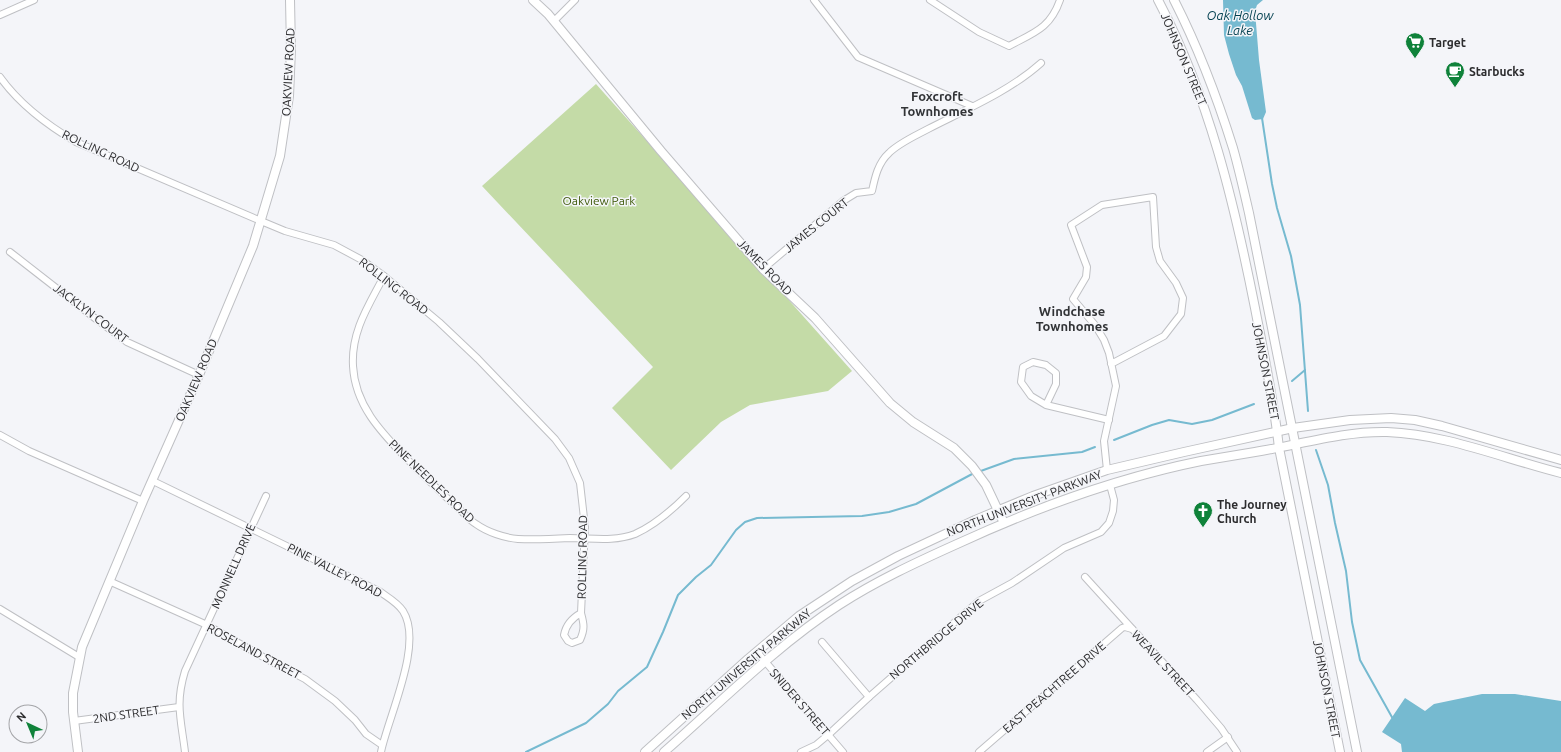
<svg xmlns="http://www.w3.org/2000/svg" width="1561" height="752" viewBox="0 0 1561 752" font-family="Ubuntu,sans-serif">
<style>
.green{fill:#c4dba7}
.water{fill:#76bad0}
.lines{fill:none;stroke-linecap:round;stroke-linejoin:round}
.stream{stroke:#76bad0;stroke-width:2}
.street-casing{stroke:#bfc0c4;stroke-width:8}
.secondary-casing{stroke:#bfc0c4;stroke-width:10}
.street{stroke:#fff;stroke-width:6}
.secondary{stroke:#fff;stroke-width:8}
.labels{text-anchor:middle;dominant-baseline:central;stroke-width:3;stroke-linejoin:round;paint-order:stroke}
.poi-label{font-size:12px;font-weight:bold;fill:#2c2c2e;stroke:#f4f5f9;text-anchor:start}
.street-label{font-size:12px;fill:#2c2c2e;stroke:#f4f5f9}
.park-label{font-size:12px;fill:#405b0c;stroke:#f4f5f9}
.water-label{font-size:13px;font-style:italic;fill:#003f4f;stroke:#f4f5f9}
.neighbourhood-label{font-size:13px;font-weight:bold;fill:#323437;stroke:#f4f5f9}
</style>
<rect width="100%" height="100%" fill="#f4f5f9"/>
<!-- green -->
<path class="green" d="M596,84L852,371L828,391L750,405L721,422L671,470L612,408L653,367L482,186Z"/>
<!-- water -->
<g class="water">
<path d="M1223,0H1263L1257,5L1255,11L1259,60L1266,112L1263,119L1255,120L1252,118L1242,86L1236,75L1229,54L1224,35Z"/>
<path d="M1482,694H1515L1561,701V752H1402L1401,744L1382,732L1405,698L1425,711L1434,704Z"/>
</g>
<g class="lines">
<!-- stream -->
<g class="stream">
<path d="M1262,118L1272,184L1277,208L1291,256L1300,305L1308,411"/>
<path d="M1292,381L1305,370"/>
<path d="M1114,440L1152,425L1169,420L1192,424L1212,420L1254,404"/>
<path d="M1316,450L1328,485L1335,523L1346,571L1352,622L1360,660L1393,719"/>
<path d="M978,472L1014,459L1082,452L1095,447"/>
<path d="M526,752L586,723L608,704L618,691L647,667L663,632L678,595L696,577L711,565L736,530L745,522L757,518L862,516L889,512L916,504L974,473"/>
</g>
<defs>
<g id="street">
<path d="M814,0L858,57L972,106"/>
<path d="M930,0L979,32L1009,46C1033,33 1050,29 1060,0"/>
<path d="M0,15L34,0"/>
<path d="M554,21L575,0"/>
<path d="M0,77C20,105 47,125 76,142L261,221L285,231L334,245L362,260L384,276L439,322L478,359L555,439L569,458L580,483L585,527L581,613C584,624 585,629 580,640L572,643L568,641L564,635C566,624 572,618 581,613"/>
<path d="M10,252L96,319L127,342L199,375"/>
<path d="M763,269L843,201L856,193L872,191C875,177 878,163 889,153C899,143 915,136 928,129C965,110 1010,91 1041,63"/>
<path d="M384,276C369,305 351,331 353,366C355,406 382,433 408,460C424,476 441,493 458,508C464,513 469,520 476,524C487,532 505,538 518,539C535,540 553,539 570,538C592,538 614,542 635,534C655,525 671,511 686,496"/>
<path d="M1046,405L1056,384V373L1046,365L1033,362L1023,367L1021,382L1031,396L1046,405L1109,420"/>
<path d="M0,435L29,451L143,501"/>
<path d="M1107,470L1104,441L1116,386L1109,353L1104,340L1095,325L1073,299L1086,277L1087,267L1071,225L1102,205L1153,197L1156,247L1160,261L1176,283L1183,298L1181,314L1164,336L1111,364"/>
<path d="M153,481L379,591C387,597 397,602 403,611C424,644 388,717 381,752"/>
<path d="M1085,577L1197,700L1221,728L1237,752"/>
<path d="M109,581L207,625L272,662L305,679L335,701L355,720L366,734L382,745"/>
<path d="M0,609L79,657"/>
<path d="M822,642L869,697"/>
<path d="M757,652L843,752"/>
<path d="M74,721L179,707"/>
<path d="M185,752C181,719 175,704 185,671L266,496"/>
<path d="M801,752L816,745L828,735L869,697L979,601L1012,583L1064,548L1101,532L1109,523L1113,511L1114,500L1110,485"/>
<path d="M979,752L1122,628L1125,627L1132,629"/>
<path d="M1207,752L1228,737"/>
</g>
<g id="secondary">
<path d="M533,0L548,14L661,151L763,269L815,318L890,403L913,422L954,448L972,466L986,485L1004,523"/>
<path d="M1158,0C1209,97 1234,202 1255,308C1264,355 1274,401 1279,448L1340,752"/>
<path d="M1174,0C1198,47 1217,97 1233,148C1239,169 1244,191 1249,213L1357,752"/>
<path d="M78,752L73,712V693L82,647L143,501L199,375L253,246L280,156L289,96L291,49L290,0"/>
<path d="M645,752L748,659L799,616L852,581L898,556L975,520L1033,496L1107,470L1184,452L1293,428L1350,420L1391,418L1415,420L1442,426L1561,460"/>
<path d="M664,752C721,702 775,647 839,605C876,581 917,562 957,544C1035,508 1117,478 1201,461C1219,458 1237,455 1255,452C1299,445 1342,431 1387,432C1446,434 1505,459 1561,473"/>
</g>
</defs>
<!-- street casing -->
<use href="#street" class="street-casing"/>
<!-- secondary casing -->
<use href="#secondary" class="secondary-casing"/>
<!-- street -->
<use href="#street" class="street"/>
<!-- secondary -->
<use href="#secondary" class="secondary"/>
</g>
<!-- icons -->
<defs>
<symbol id="supermarket-pin" viewBox="-11 -11 22 30"><path d="M0 17L-7.5 6A9.5 9.5 0 1 1 7.5 6Z" fill="#0f823a" stroke="#f4f5f9"/><path d="M-6-5.5h2.5l.6 2H6L4.5 2H-2.5L-4.4-4H-6ZM-1.5 3.2a1.3 1.3 0 1 0 .1 0ZM3 3.2a1.3 1.3 0 1 0 .1 0Z" fill="#fff"/></symbol>
<symbol id="cafe-pin" viewBox="-11 -11 22 30"><path d="M0 17L-7.5 6A9.5 9.5 0 1 1 7.5 6Z" fill="#0f823a" stroke="#f4f5f9"/><path d="M-5.5-4.5H6V0H3Q3 3.5 0 3.5H-2.5Q-5.5 3.5-5.5 0ZM3-3.2v2h1.7v-2ZM-6 4.5H4V6H-6Z" fill="#fff"/></symbol>
<symbol id="church-pin" viewBox="-11 -11 22 30"><path d="M0 17L-7.5 6A9.5 9.5 0 1 1 7.5 6Z" fill="#0f823a" stroke="#f4f5f9"/><path d="M-1.2-6h2.4v3.5h3.3v2.4h-3.3V6h-2.4V-.1h-3.3v-2.4h3.3Z" fill="#fff"/></symbol>
</defs>
<g fill-rule="evenodd">
<use href="#supermarket-pin" x="1404" y="31" width="22" height="30"/>
<use href="#cafe-pin" x="1444" y="60" width="22" height="30"/>
<use href="#church-pin" x="1192" y="500" width="22" height="30"/>
</g>
<g class="labels">
<!-- poi labels -->
<g class="poi-label">
<text x="1429" y="42">Target</text>
<text x="1469" y="71">Starbucks</text>
<text x="1217" y="504">The Journey<tspan x="1217" dy="14">Church</tspan></text>
</g>
<!-- street labels -->
<g class="street-label">
<text transform="translate(1184 59) rotate(67)">JOHNSON STREET</text>
<text transform="translate(288 72) rotate(-87)">OAKVIEW ROAD</text>
<text transform="translate(101 151) rotate(25)">ROLLING ROAD</text>
<text transform="translate(816 225) rotate(-39)">JAMES COURT</text>
<text transform="translate(765 267) rotate(46)">JAMES ROAD</text>
<text transform="translate(394 286) rotate(38)">ROLLING ROAD</text>
<text transform="translate(91 313) rotate(37)">JACKLYN COURT</text>
<text transform="translate(1266 371) rotate(79)">JOHNSON STREET</text>
<text transform="translate(196 380) rotate(-67)">OAKVIEW ROAD</text>
<text transform="translate(432 481) rotate(44)">PINE NEEDLES ROAD</text>
<text transform="translate(1024 503) rotate(-21)">NORTH UNIVERSITY PARKWAY</text>
<text transform="translate(582 557) rotate(-89)">ROLLING ROAD</text>
<text transform="translate(233 566) rotate(-66)">MONNELL DRIVE</text>
<text transform="translate(335 570) rotate(27)">PINE VALLEY ROAD</text>
<text transform="translate(936 639) rotate(-40)">NORTHBRIDGE DRIVE</text>
<text transform="translate(254 651) rotate(28)">ROSELAND STREET</text>
<text transform="translate(1163 663) rotate(47)">WEAVIL STREET</text>
<text transform="translate(746 664) rotate(-40)">NORTH UNIVERSITY PARKWAY</text>
<text transform="translate(1054 687) rotate(-41)">EAST PEACHTREE DRIVE</text>
<text transform="translate(1327 689) rotate(79)">JOHNSON STREET</text>
<text transform="translate(800 702) rotate(49)">SNIDER STREET</text>
<text transform="translate(126 714) rotate(-8)">2ND STREET</text>
</g>
<!-- park labels -->
<g class="park-label">
<text x="599" y="200">Oakview Park</text>
</g>
<!-- water labels -->
<g class="water-label">
<text x="1240" y="15">Oak Hollow<tspan x="1240" dy="15">Lake</tspan></text>
</g>
<!-- neighbourhood labels -->
<g class="neighbourhood-label">
<text x="937" y="96">Foxcroft<tspan x="937" dy="15">Townhomes</tspan></text>
<text x="1072" y="311">Windchase<tspan x="1072" dy="15">Townhomes</tspan></text>
</g>
</g>
<!-- north arrow -->
<g transform="translate(28 724) rotate(316)"><circle r="19" fill="#f4f5f9" stroke="#a4a5a8"/>
<path d="M0-3L7 15L0 10L-7 15Z" fill="#0f823a"/>
<text y="-6" font-size="11" font-weight="bold" text-anchor="middle" fill="#2c2c2e">N</text>
</g>
</svg>
